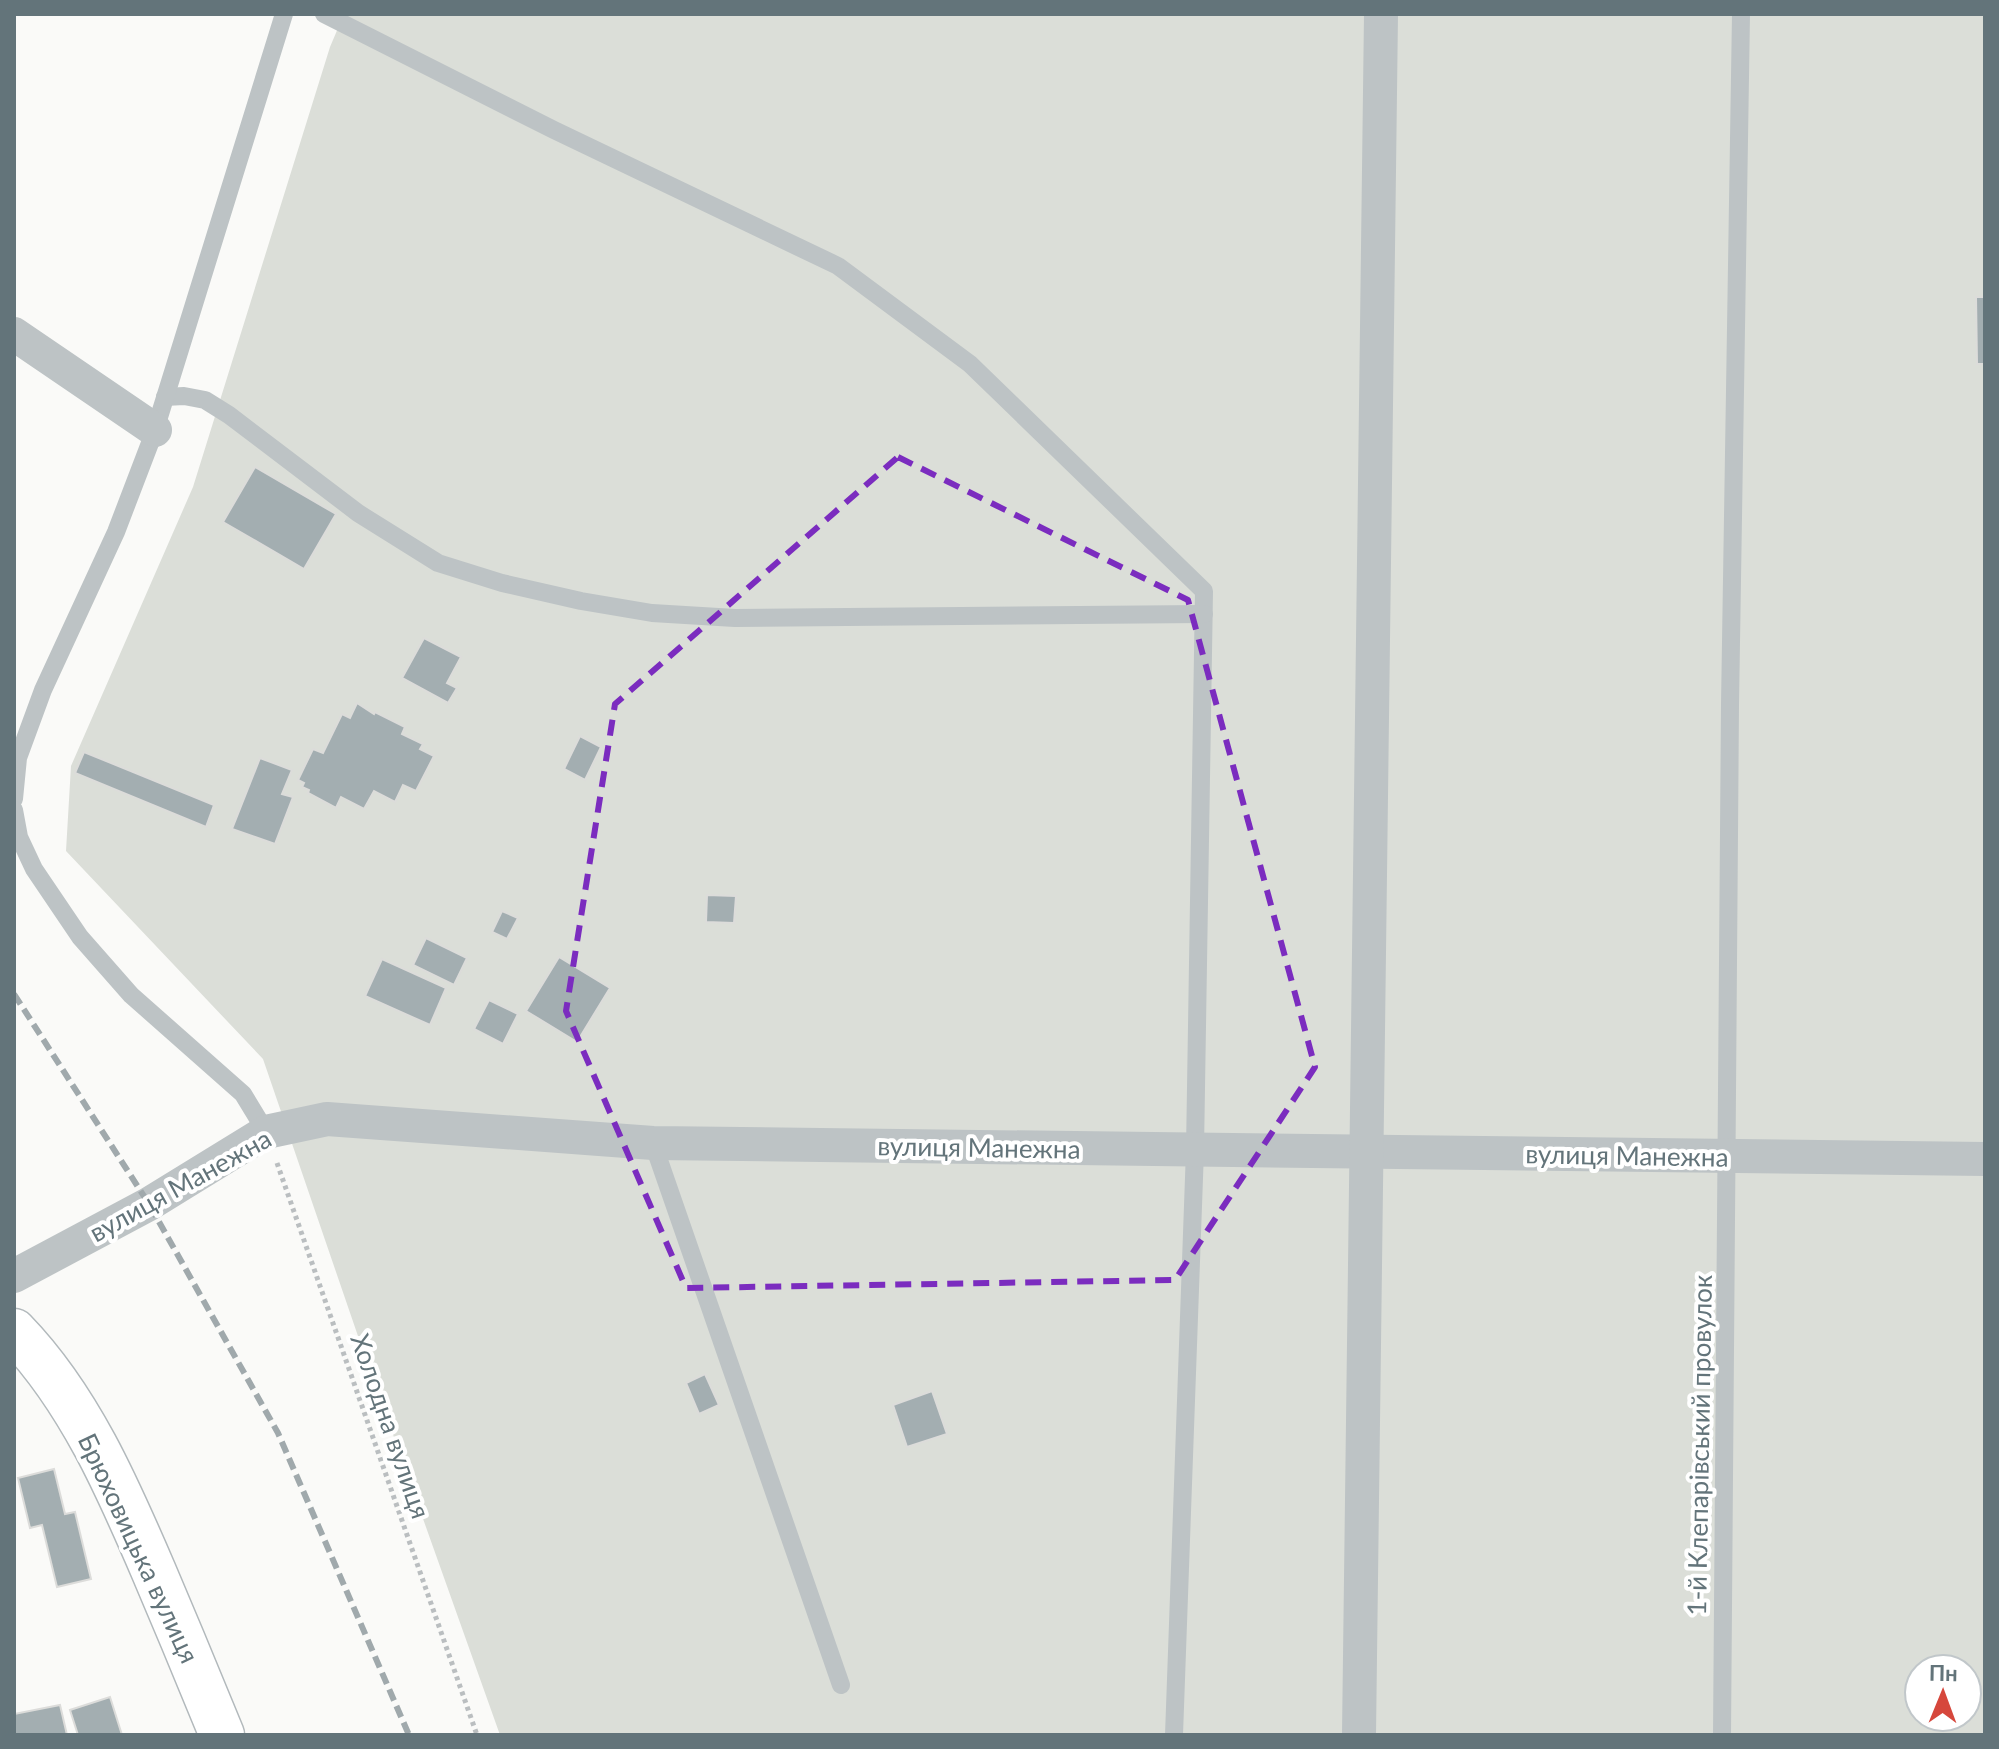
<svg xmlns="http://www.w3.org/2000/svg" width="1999" height="1749" viewBox="0 0 1999 1749" font-family="Lato,sans-serif">
<style>
.garden{fill:#dbded8;fill-rule:evenodd}
.building{fill:#a3aeb1;stroke:#dcdcda;stroke-width:2}
.lines{fill:none;stroke-linecap:round;stroke-linejoin:round}
.secondary-casing{stroke:#b2b9bc;stroke-width:47}
.path{stroke:#babec0;stroke-width:5;stroke-dasharray:4 4;stroke-linecap:butt}
.service{stroke:#bdc3c5;stroke-width:18}
.minor{stroke:#bdc3c5;stroke-width:34}
.secondary{stroke:#fff;stroke-width:44}
.rail{stroke:#a0a9ac;stroke-width:6;stroke-dasharray:12 6;stroke-linecap:butt}
.marked{fill:none;stroke:#7b2cbf;stroke-width:6;stroke-dasharray:16 10;stroke-linejoin:round}
.labels{text-anchor:middle;dominant-baseline:central;stroke-width:8;stroke-linejoin:round;paint-order:stroke}
.street-label{font-size:26px;fill:#63747a;stroke:#fff}
</style>
<rect width="100%" height="100%" fill="#fafaf8"/>
<!-- garden -->
<path class="garden" d="M344,14H1985V1735H500L359,1339L263,1059L66,851L71,766L193,487L330,47ZM1919,1669H1967V1717H1919Z"/>
<!-- building -->
<g class="building">
<path d="M1976,297H1985V364H1977Z"/>
<path d="M255,467L336,514L304,569L223,522Z"/>
<path d="M424,638L461,657L447,683L457,688L448,703L402,678Z"/>
<path d="M357,703L374,714L375,712L405,727L402,734L423,744L420,749L434,756L416,791L403,785L395,802L374,791L364,809L341,797L336,808L308,793L309,790L302,787L304,783L298,780L313,749L323,753L342,714L350,718Z"/>
<path d="M580,736L601,747L585,780L564,769Z"/>
<path d="M84,752L214,805L206,827L75,773Z"/>
<path d="M260,758L292,770L282,794L293,797L275,844L232,829Z"/>
<path d="M707,895L736,896L734,923L706,922Z"/>
<path d="M502,911L518,918L507,939L492,932Z"/>
<path d="M426,938L467,958L454,985L413,965Z"/>
<path d="M559,957L610,988L577,1042L526,1011Z"/>
<path d="M382,959L446,988L430,1025L365,996Z"/>
<path d="M489,1000L518,1014L503,1044L474,1029Z"/>
<path d="M705,1374L719,1405L699,1414L686,1383Z"/>
<path d="M932,1391L947,1434L907,1447L893,1405Z"/>
<path d="M54,1469L65,1514L75,1512L91,1579L57,1587L42,1525L30,1528L18,1478Z"/>
<path d="M110,1697L122,1735H78L70,1710Z"/>
<path d="M60,1705L67,1735H14V1714Z"/>
</g>
<g class="lines">
<defs>
<path id="secondary" d="M14,1331C79,1398 118,1488 154,1572C177,1626 200,1681 222,1735"/>
</defs>
<!-- secondary casing -->
<use href="#secondary" class="secondary-casing"/>
<!-- path -->
<path class="path" d="M277,1163L477,1735"/>
<!-- service -->
<g class="service">
<path d="M324,14L554,130L838,266L970,364L1204,591L1195,1150L1174,1735"/>
<path d="M165,397L184,396L205,400L229,415L358,513L438,563L502,583L581,601L652,613L735,618L1204,614"/>
<path d="M14,799L18,758L43,690L116,532L155,430L284,14"/>
<path d="M14,810L19,837L34,869L80,937L131,995L243,1094L266,1132"/>
<path d="M653,1143L841,1685"/>
<path d="M1722,1735L1730,705L1741,14"/>
</g>
<!-- minor -->
<g class="minor">
<path d="M14,334L155,430"/>
<path d="M14,1276L149,1204L266,1132L327,1119L653,1143L1985,1159"/>
<path d="M1359,1735L1381,14"/>
</g>
<!-- secondary -->
<use href="#secondary" class="secondary"/>
<!-- rail -->
<path class="rail" d="M14,994L149,1204L278,1433L409,1735"/>
</g>
<!-- marked area -->
<path class="marked" d="M898,457L1188,600L1315,1067L1175,1280L686,1288L566,1011L615,704Z"/>
<g class="labels">
<!-- street labels -->
<g class="street-label">
<text transform="translate(979 1147) rotate(1)">вулиця Манежна</text>
<text transform="translate(1627 1155) rotate(1)">вулиця Манежна</text>
<text transform="translate(180 1185) rotate(-29)">вулиця Манежна</text>
<text transform="translate(391 1426) rotate(71)">Холодна вулиця</text>
<text transform="translate(1699 1445) rotate(-89)">1-й Клепарівський провулок</text>
<text transform="translate(139 1548) rotate(65)">Брюховицька вулиця</text>
</g>
</g>
<!-- border -->
<rect width="1999" height="1749" fill="none" stroke="#63747a" stroke-width="32"/>
<!-- north arrow -->
<g transform="translate(1943 1693) rotate(1)"><circle r="38" fill="#ffffff" stroke="#c1c7ca" stroke-width="2"/>
<path d="M0-6L14 30L0 20L-14 30Z" fill="#d6473c"/>
<text y="-12" font-size="22" font-weight="bold" text-anchor="middle" fill="#63747a">Пн</text>
</g>
</svg>
